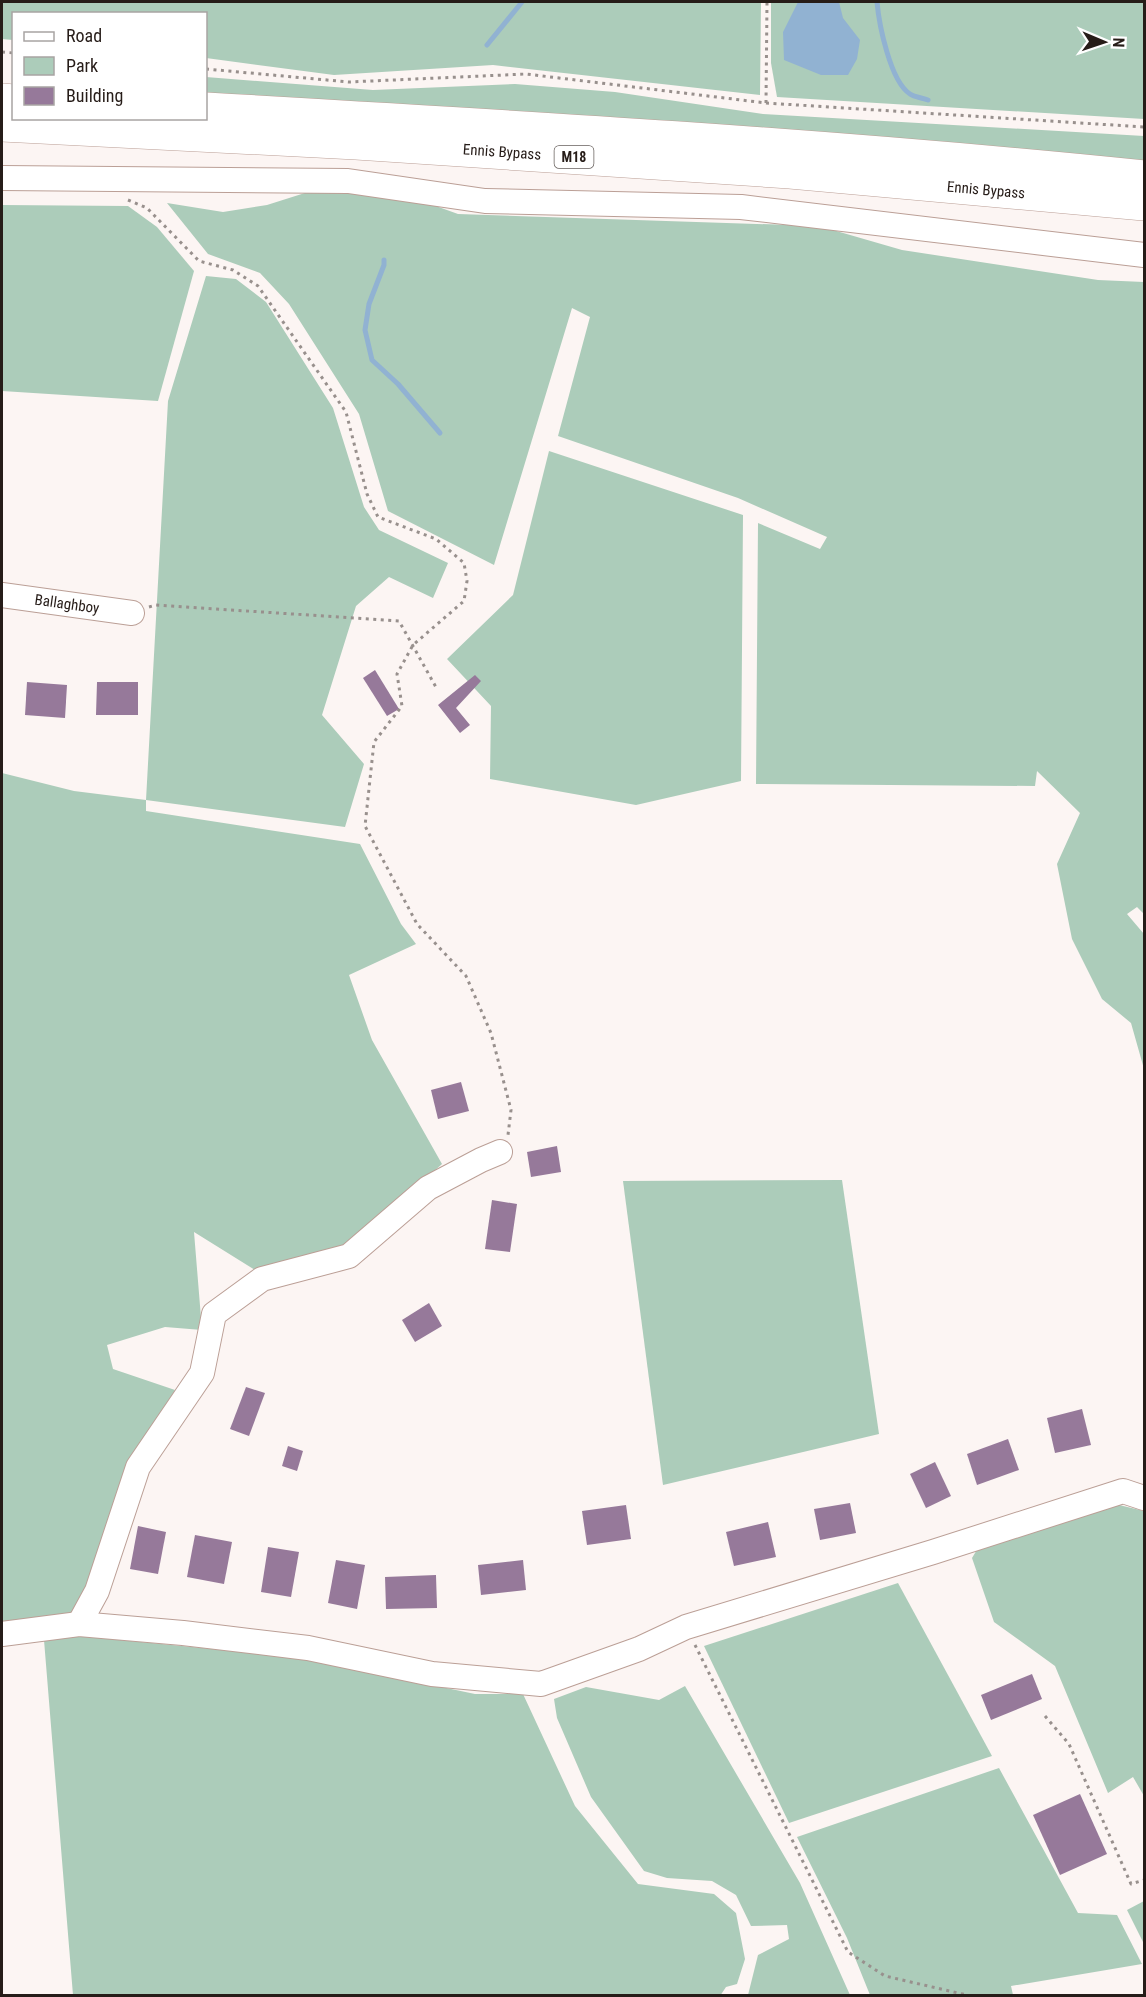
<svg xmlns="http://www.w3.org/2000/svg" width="1146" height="1997" viewBox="0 0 1146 1997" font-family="'Roboto Condensed',sans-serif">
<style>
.green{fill:#acccba}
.water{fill:#91b2d2}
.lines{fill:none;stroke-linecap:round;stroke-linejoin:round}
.stream{stroke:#91b2d2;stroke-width:5}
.building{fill:#96799a}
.minor-casing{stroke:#bb9f96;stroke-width:26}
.highway-casing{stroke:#bb9f96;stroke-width:34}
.path{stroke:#98908d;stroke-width:3;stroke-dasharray:3 4.5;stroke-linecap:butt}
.minor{stroke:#fff;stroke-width:24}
.highway{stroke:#fff;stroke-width:33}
.labels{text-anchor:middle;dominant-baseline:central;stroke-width:6;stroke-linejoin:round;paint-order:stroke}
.shield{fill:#fff;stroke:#67605d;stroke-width:1.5}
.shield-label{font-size:14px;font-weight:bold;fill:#261c18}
.street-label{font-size:15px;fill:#261c18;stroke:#fff}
</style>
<rect width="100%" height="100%" fill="#fcf5f3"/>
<!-- green -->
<g class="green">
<path d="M2,2H761L760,95L493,65L334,75L206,58V14H14L13,40L2,39Z"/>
<path d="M771,2H1144V119L777,97L771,63Z"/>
<path d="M206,77L373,90L515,84L615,92L763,114L1144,136V180L206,102Z"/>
<path d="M308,192L408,196L458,214L819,226L902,250L1098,280L1144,282V914L1137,907L1127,914L1144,934V1069L1131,1023L1102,999L1072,939L1057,864L1080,813L1037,771L1035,786L756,784L758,523L820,549L827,537L738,498L558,436L590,317L572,308L494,565L388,511L359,414L289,304L260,273L208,254L167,203L223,212L267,205Z"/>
<path d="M2,205L128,206L157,227L194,271L158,401L2,391Z"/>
<path d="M206,276L236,279L266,302L333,408L364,507L379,530L448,563L433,598L389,577L356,606L322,715L364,764L345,827L146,800V811L360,844L401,924L416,944L349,975L372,1040L442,1164L349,1248L255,1270L194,1232L202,1330L165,1327L107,1345L113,1369L175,1390L119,1487L90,1591L70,1617L2,1623V773L74,791L146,800L168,401Z"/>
<path d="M549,451L743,515L741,781L636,805L490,779L491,706L447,659L513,595Z"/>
<path d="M842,1180L879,1434L663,1485L623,1181Z"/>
<path d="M1119,1505L1144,1511V1796L1133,1777L1108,1793L1055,1666L994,1622L972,1558L978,1548L1093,1509Z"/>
<path d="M898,1583L992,1756L789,1823L704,1646Z"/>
<path d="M80,1636L303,1658L475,1694H523L575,1806L638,1884L714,1894L736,1913L745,1959L737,1984L726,1987L720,1996L73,1995L44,1640Z"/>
<path d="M685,1686L800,1883L850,1995H748L758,1955L789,1939L787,1925L751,1926L736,1895L712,1881L667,1878L644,1871L591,1797L557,1718L554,1699L586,1687L659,1700Z"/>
<path d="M999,1768L1078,1913L1117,1915L1142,1964L1011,1986L1013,1995H870L847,1938L797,1837Z"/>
<path d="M1144,1901V1944L1127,1910Z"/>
</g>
<!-- water -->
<path class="water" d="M798,2H839L843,18L860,40L857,59L848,75H821L784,60L783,32Z"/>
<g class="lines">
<!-- stream -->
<g class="stream">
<path d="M877,2C879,24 890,81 910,94C914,97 923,98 928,100"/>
<path d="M487,45L522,2"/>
<path d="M384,260V265L369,304L365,330L372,360L398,384L440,433"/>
</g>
</g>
<!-- building -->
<g class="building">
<path d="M375,670L399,709L387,716L363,678Z"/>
<path d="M475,675L481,681L456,708L470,725L460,733L438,705Z"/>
<path d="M27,682L67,685L65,718L25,715Z"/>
<path d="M97,682H138V715H96Z"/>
<path d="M461,1082L469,1111L438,1119L431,1090Z"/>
<path d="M557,1146L561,1172L531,1177L527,1152Z"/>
<path d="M492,1200L517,1204L510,1252L485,1249Z"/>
<path d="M429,1303L442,1326L415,1342L402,1320Z"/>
<path d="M246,1387L265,1393L249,1436L230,1429Z"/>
<path d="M1082,1409L1091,1445L1055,1453L1047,1418Z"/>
<path d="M1008,1439L1019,1470L977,1485L967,1454Z"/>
<path d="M288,1446L303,1451L297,1471L282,1466Z"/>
<path d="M935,1462L951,1496L926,1508L910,1474Z"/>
<path d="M850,1503L856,1533L820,1540L814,1509Z"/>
<path d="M626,1505L631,1539L587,1545L582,1511Z"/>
<path d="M768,1522L776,1557L734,1566L726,1532Z"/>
<path d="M138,1526L166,1532L158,1574L130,1569Z"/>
<path d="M195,1535L232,1542L224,1584L187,1577Z"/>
<path d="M268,1547L299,1552L291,1597L261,1592Z"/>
<path d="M336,1560L365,1565L357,1609L328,1603Z"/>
<path d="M523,1560L526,1590L481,1595L478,1565Z"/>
<path d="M436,1575L437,1608L386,1609L385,1577Z"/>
<path d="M1032,1674L1042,1699L991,1720L981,1695Z"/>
<path d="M1080,1794L1107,1854L1060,1875L1033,1815Z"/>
</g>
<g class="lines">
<defs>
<g id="minor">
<path d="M2,178L348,181L485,201L741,207L1144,255"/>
<path d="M2,595L132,613"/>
<path d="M79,1624L97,1591L138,1467L202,1373L214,1314L262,1279L349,1256L428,1188L481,1160L500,1152"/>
<path d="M2,1634L79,1624L183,1633L308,1648L432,1674L541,1684L639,1649L686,1627L933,1552L1123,1491L1144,1498"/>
</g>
<g id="highway">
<path d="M2,100L14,101"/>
<path d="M206,109C519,127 832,145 1144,177"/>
<path d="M2,125L356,143L790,172L1144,204"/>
</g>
</defs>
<!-- minor casing -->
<use href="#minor" class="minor-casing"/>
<!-- highway casing -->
<use href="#highway" class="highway-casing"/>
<!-- path -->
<g class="path">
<path d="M2,52L14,53"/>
<path d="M206,69L349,82L526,74L766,103L1144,127"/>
<path d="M766,103L767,2"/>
<path d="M128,200L147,208L199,261L233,270L258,286L346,412L367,494L378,517L436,539L464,563L467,581L464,601L413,645L397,674L402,706L374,742L365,826L417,924L466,976L491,1033L511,1110L508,1135"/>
<path d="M149,607L156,605L399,621L437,689"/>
<path d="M695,1645L848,1952L885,1976L971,1996"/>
<path d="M1045,1716L1069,1744L1131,1884L1144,1880"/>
</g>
<!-- minor -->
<use href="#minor" class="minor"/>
<!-- highway -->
<use href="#highway" class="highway"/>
</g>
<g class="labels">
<!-- shield labels -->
<rect class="shield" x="554.5" y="146" width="39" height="22" rx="4.5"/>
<g class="shield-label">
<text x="574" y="157">M18</text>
</g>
<!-- street labels -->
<g class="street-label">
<text transform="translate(502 152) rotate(4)">Ennis Bypass</text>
<text transform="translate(986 190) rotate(5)">Ennis Bypass</text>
<text transform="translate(67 604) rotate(8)">Ballaghboy</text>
</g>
</g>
<!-- border -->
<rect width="1146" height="1997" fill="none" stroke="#261c18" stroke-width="6"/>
<!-- legend -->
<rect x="12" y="12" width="195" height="108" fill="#ffffff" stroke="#a8a4a3" stroke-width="1.5"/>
<rect x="24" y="32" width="30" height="9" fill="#ffffff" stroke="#a8a4a3" stroke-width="1.5"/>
<text x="66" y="42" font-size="18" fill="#261c18">Road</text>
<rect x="24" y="57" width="30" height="18" fill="#acccba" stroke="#a8a4a3" stroke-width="1.5"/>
<text x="66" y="72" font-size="18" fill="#261c18">Park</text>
<rect x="24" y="87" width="30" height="18" fill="#96799a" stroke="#a8a4a3" stroke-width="1.5"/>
<text x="66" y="102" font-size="18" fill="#261c18">Building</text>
<!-- north arrow -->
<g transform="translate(1104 42) rotate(92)" stroke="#ffffff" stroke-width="4.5" paint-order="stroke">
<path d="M0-4.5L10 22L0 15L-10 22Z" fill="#261c18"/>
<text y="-9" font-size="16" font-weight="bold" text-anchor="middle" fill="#261c18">N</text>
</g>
</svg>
